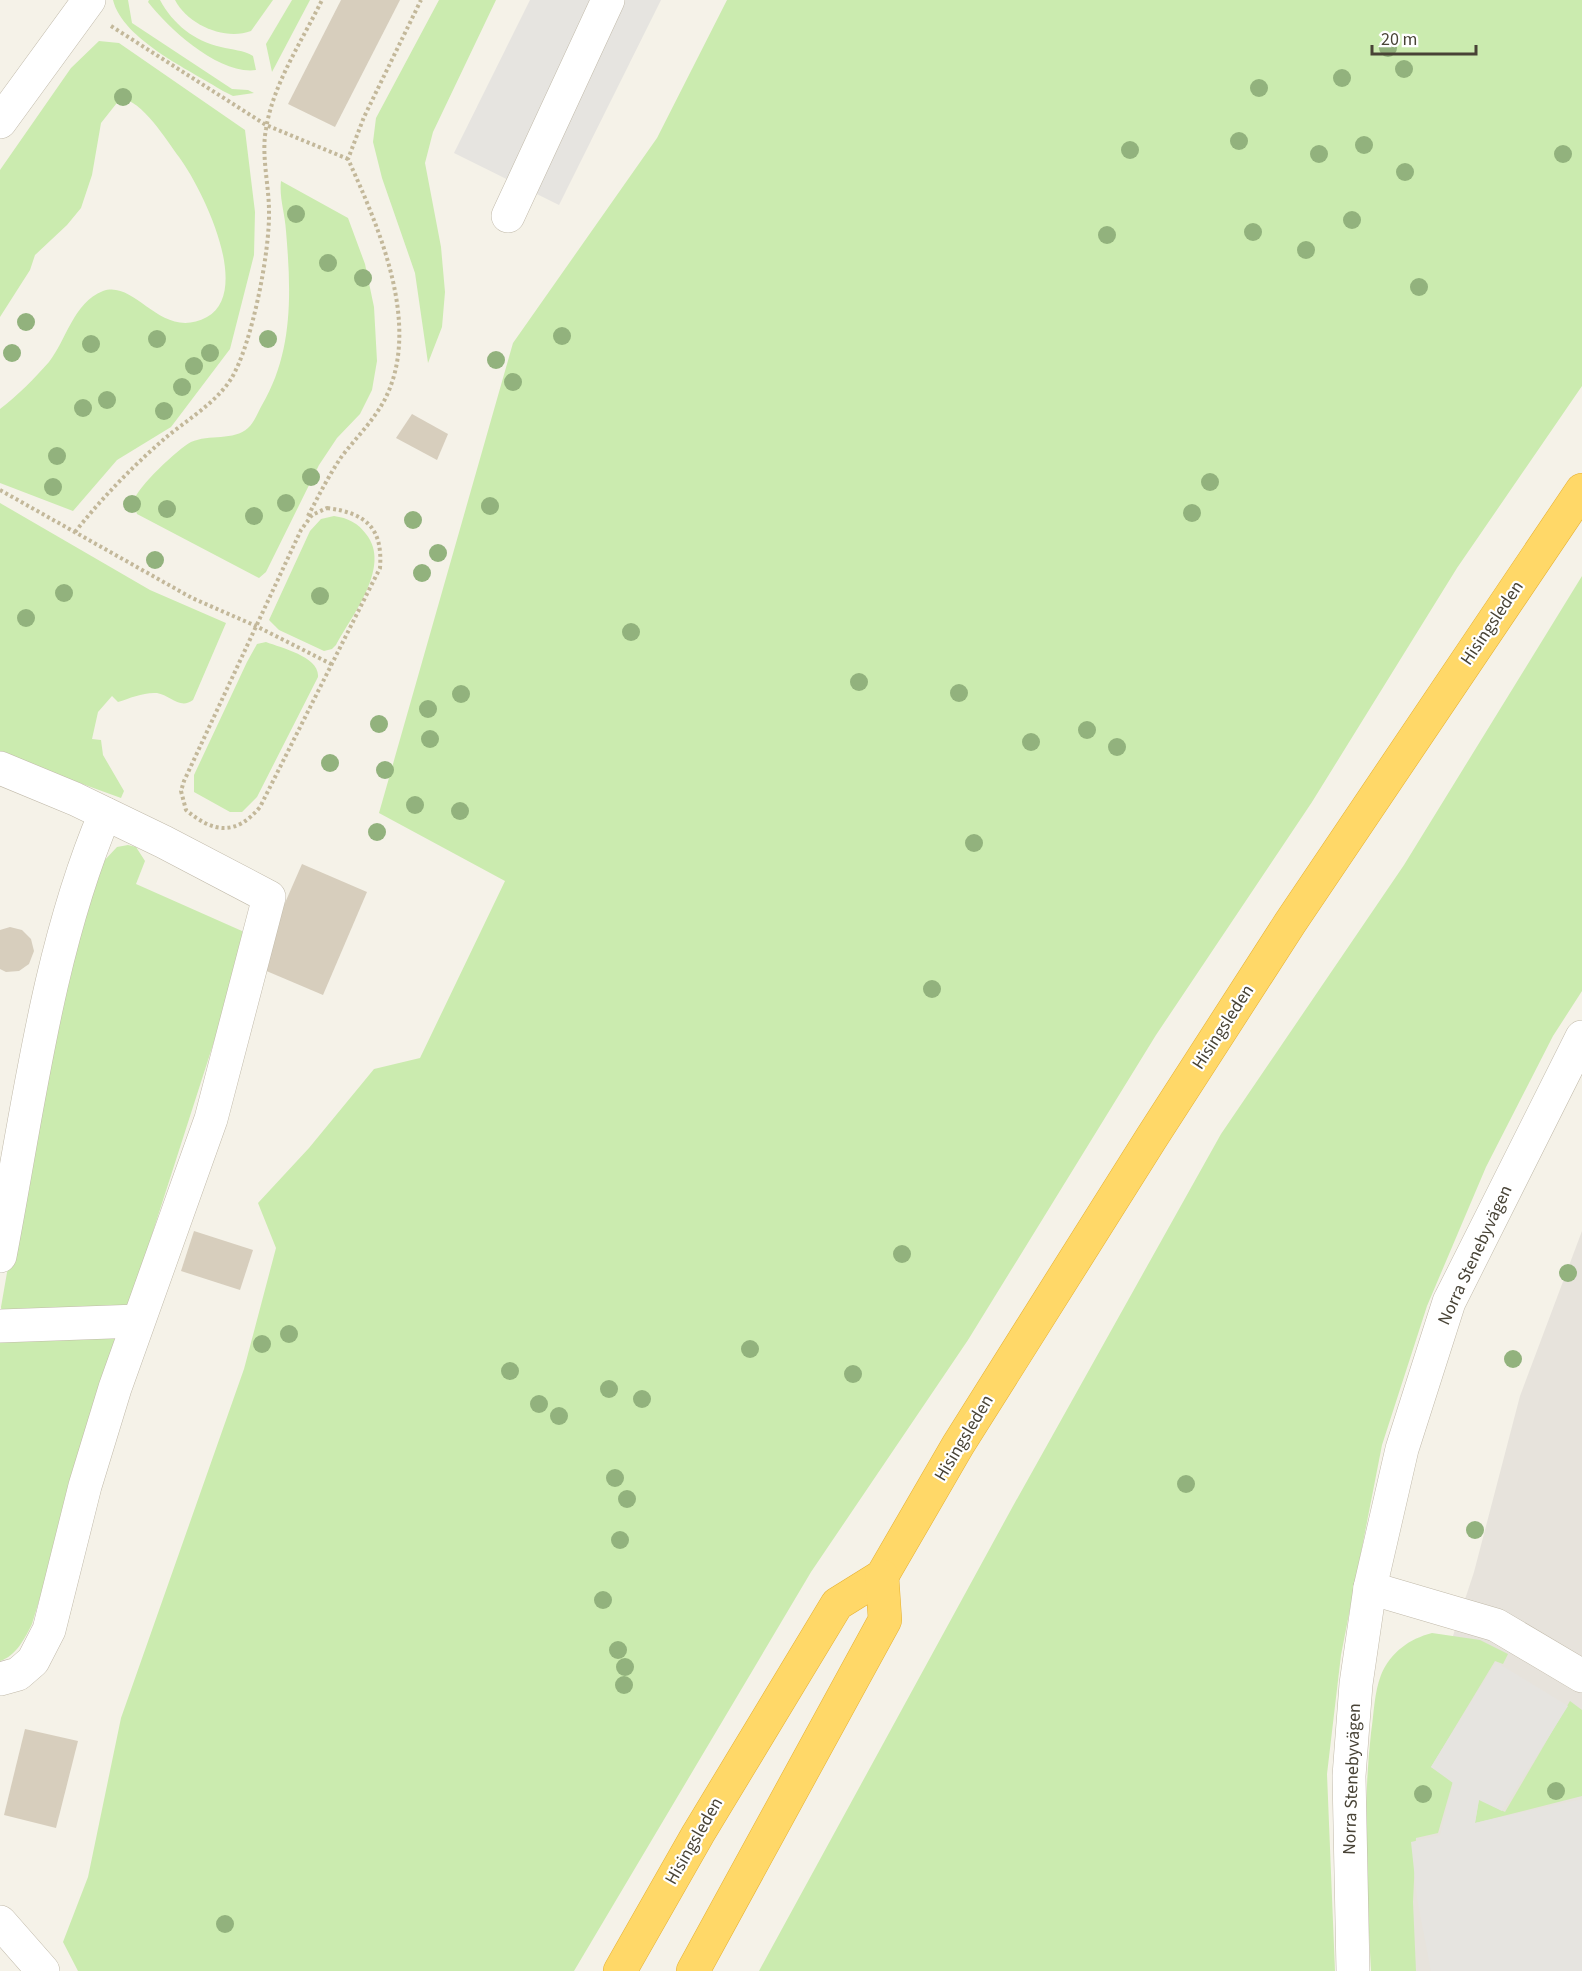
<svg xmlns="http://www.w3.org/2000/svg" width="1582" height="1971" viewBox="0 0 1582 1971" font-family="'Source Sans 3',sans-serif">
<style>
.industrial{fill:#e7e3dc}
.green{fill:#cbebaf}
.parking{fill:#e6e4e0}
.building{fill:#d7cebd}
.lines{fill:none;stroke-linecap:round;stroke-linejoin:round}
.minor-casing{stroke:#c1baaa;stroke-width:34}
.highway-casing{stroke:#e5b032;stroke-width:34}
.path{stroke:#c3b89a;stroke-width:4;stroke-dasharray:3 3;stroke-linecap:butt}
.minor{stroke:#fff;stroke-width:33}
.highway{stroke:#ffd868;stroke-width:33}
.tree{fill:#92b27d}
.labels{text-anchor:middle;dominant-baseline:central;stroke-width:4.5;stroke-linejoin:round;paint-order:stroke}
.street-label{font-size:18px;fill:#484336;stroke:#fff}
</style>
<rect width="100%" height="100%" fill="#f5f2e8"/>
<!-- industrial -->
<path class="industrial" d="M1582,1231V1971H1390L1450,1645L1474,1572L1520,1396Z"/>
<!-- green -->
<g class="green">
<path d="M113,0H128L132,23L232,89L248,90L254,93L233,96L223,91C190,70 123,40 113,0Z"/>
<path d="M149,0H160C173,24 194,41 221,47C232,50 244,50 253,56L256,70C219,75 169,29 148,2Z"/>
<path d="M175,0H273L251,31C225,41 188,25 175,0Z"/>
<path d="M292,0H310L272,72L266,44Z"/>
<path d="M439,0H496L433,132L425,163L441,247L445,292L442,327L428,363L415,273L382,178L373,142L376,118Z"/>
<path d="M727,0H1582V386L1457,568L1312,802L1156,1035L968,1340L811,1572L574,1971H78L63,1942L88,1877L121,1718L244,1369L276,1248L258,1203L309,1148L374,1069L420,1058L505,881L379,813L513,343L657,138Z"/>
<path d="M99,41L119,43L245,130L255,212L254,255L230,349L171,427L117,460L73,511L0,483V409C18,395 34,379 49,362C67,339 73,303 103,291C136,279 161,342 207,317C253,291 202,188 179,157C167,141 141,98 120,99L101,123L92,175L81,208L67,225L35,255L30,270L0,317V170L71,68Z"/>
<path d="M281,181L348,218L365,264L374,307L377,361L372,390L360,414L337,438L319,465L266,572L259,578L137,514C136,511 134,504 134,501C136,488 179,448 191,442C209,434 234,441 248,428C254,423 258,412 262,405C294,351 291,290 286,231C285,213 279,198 281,181Z"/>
<path d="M0,503L150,590L226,623L193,700C180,710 170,695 157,693C144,692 130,698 118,702L112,696L98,712L92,739L101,740L103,755L124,791L121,798L0,754Z"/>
<path d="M334,516C348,518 358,523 366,534C392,566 352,615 336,645L332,649L324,651L279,630L269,620L310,531L321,519Z"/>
<path d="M1582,576V991L1553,1036L1486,1167L1427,1306L1382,1445L1341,1655L1327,1774L1335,1971H759L1013,1506L1221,1134L1404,865Z"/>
<path d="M266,642C282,648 320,657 318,677L257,797L242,812H230L194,792V775L247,662L257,644Z"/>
<path d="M128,845L136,847L145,861L136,884L242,931L245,939L235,962L219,1026L129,1306L2,1315L1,1307L50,1026L103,862L117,847Z"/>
<path d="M120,1333L32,1624C25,1638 16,1656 0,1661V1339Z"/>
<path d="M1432,1633L1480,1640L1508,1654L1503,1664L1495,1661L1431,1767L1453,1781L1438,1833L1416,1838L1413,1902L1416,1971H1371C1367,1892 1362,1812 1371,1733C1374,1714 1374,1693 1381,1675C1391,1652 1409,1639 1432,1633Z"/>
<path d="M1570,1701L1582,1710V1796L1475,1823L1479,1799L1505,1812Z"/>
</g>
<!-- parking -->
<g class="parking">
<path d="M530,0H661L559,205L454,153Z"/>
<path d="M1496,1662L1568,1706L1502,1811L1479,1800L1475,1823L1582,1799V1971H1431L1417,1898L1411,1842L1440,1835L1453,1783L1431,1767Z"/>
</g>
<!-- building -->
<g class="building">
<path d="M341,0H400L335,127L288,104Z"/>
<path d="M412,414L448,434L437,460L396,438Z"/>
<path d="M302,864L367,892L323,995L257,967Z"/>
<path d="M10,927L22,930L31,939L34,951L29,964L19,971L6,972L0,969V930Z"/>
<path d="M194,1231L253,1250L240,1290L181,1271Z"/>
<path d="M25,1729L78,1741L56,1828L4,1815Z"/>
</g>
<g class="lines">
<defs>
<g id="minor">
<path d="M0,122L89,0"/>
<path d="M508,216L608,0"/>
<path d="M0,768L75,799L164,842L269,897L211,1119L115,1388L85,1486L49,1630L33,1661L18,1674L0,1679"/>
<path d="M0,1256C28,1111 47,950 105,814"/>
<path d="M0,1326L138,1321"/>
<path d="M1370,1588L1496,1625L1582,1676"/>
<path d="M0,1922L43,1971"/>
<path d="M1353,1971L1349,1776L1356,1684L1370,1588L1402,1449L1449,1302L1582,1037"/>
</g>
<g id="highway">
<path d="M620,1971L698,1834L837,1604L882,1576L958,1445L1152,1137L1290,923L1582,490"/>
<path d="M693,1971L885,1620L882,1576"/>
</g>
</defs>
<!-- minor casing -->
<use href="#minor" class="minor-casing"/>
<!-- highway casing -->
<use href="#highway" class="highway-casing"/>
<!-- path -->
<g class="path">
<path d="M111,26L266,125L348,159"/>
<path d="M0,490L192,598L256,626L333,665"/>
<path d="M327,508C366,513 383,528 380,568L260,807C236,836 213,833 186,810L181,791L184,781L301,530L312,515Z"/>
<path d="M308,516C319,495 329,475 342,456C356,438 373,421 384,401C423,327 379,228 348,159L364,117L421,0"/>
<path d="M75,532C102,498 131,468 163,440C185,421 215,404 231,379C252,345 270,251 269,211C269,185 261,155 266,129C273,84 302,41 322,0"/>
</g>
<!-- minor -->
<use href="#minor" class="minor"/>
<!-- highway -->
<use href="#highway" class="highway"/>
</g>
<!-- trees -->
<g class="tree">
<circle cx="1388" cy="48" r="9"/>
<circle cx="1404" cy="69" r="9"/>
<circle cx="1342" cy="78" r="9"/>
<circle cx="1259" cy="88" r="9"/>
<circle cx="123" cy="97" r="9"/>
<circle cx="1239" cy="141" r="9"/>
<circle cx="1364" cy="145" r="9"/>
<circle cx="1130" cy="150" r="9"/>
<circle cx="1319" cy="154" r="9"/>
<circle cx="1563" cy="154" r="9"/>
<circle cx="1405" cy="172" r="9"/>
<circle cx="296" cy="214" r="9"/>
<circle cx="1352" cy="220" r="9"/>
<circle cx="1253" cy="232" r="9"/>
<circle cx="1107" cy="235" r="9"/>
<circle cx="1306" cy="250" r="9"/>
<circle cx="328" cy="263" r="9"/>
<circle cx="363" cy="278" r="9"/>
<circle cx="1419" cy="287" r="9"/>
<circle cx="26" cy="322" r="9"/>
<circle cx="562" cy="336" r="9"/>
<circle cx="157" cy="339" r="9"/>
<circle cx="268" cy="339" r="9"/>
<circle cx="91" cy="344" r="9"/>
<circle cx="12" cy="353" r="9"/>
<circle cx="210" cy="353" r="9"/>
<circle cx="496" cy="360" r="9"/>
<circle cx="194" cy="366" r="9"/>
<circle cx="513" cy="382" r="9"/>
<circle cx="182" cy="387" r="9"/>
<circle cx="107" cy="400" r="9"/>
<circle cx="83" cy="408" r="9"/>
<circle cx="164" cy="411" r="9"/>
<circle cx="57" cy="456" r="9"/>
<circle cx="311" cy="477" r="9"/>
<circle cx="1210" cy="482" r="9"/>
<circle cx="53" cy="487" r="9"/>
<circle cx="286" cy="503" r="9"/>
<circle cx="132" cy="504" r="9"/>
<circle cx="490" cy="506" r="9"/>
<circle cx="167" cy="509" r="9"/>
<circle cx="1192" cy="513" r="9"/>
<circle cx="254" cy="516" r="9"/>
<circle cx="413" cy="520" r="9"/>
<circle cx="438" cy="553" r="9"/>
<circle cx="155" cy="560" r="9"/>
<circle cx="422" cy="573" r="9"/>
<circle cx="64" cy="593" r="9"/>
<circle cx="320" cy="596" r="9"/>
<circle cx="26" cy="618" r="9"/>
<circle cx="631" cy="632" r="9"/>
<circle cx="859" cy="682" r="9"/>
<circle cx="959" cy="693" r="9"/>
<circle cx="461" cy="694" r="9"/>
<circle cx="428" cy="709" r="9"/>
<circle cx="379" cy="724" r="9"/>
<circle cx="1087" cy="730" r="9"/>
<circle cx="430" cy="739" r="9"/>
<circle cx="1031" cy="742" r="9"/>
<circle cx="1117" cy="747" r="9"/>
<circle cx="330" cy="763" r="9"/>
<circle cx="385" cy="770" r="9"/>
<circle cx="415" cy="805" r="9"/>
<circle cx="460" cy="811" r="9"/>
<circle cx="377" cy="832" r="9"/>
<circle cx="974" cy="843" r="9"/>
<circle cx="932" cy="989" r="9"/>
<circle cx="902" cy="1254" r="9"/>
<circle cx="1568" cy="1273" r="9"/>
<circle cx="289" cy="1334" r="9"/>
<circle cx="262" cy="1344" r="9"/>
<circle cx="750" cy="1349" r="9"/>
<circle cx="1513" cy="1359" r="9"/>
<circle cx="510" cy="1371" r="9"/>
<circle cx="853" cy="1374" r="9"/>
<circle cx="609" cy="1389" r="9"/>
<circle cx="642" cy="1399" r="9"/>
<circle cx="539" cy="1404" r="9"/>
<circle cx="559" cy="1416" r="9"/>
<circle cx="615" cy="1478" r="9"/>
<circle cx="1186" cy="1484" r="9"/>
<circle cx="627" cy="1499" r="9"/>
<circle cx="1475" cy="1530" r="9"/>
<circle cx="620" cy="1540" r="9"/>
<circle cx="603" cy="1600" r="9"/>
<circle cx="618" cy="1650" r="9"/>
<circle cx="625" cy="1667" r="9"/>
<circle cx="624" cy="1685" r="9"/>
<circle cx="1556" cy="1791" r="9"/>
<circle cx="1423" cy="1794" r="9"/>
<circle cx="225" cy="1924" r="9"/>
</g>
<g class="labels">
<!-- street labels -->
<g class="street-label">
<text transform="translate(1492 623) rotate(-56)">Hisingsleden</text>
<text transform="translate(1223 1027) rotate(-57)">Hisingsleden</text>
<text transform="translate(1475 1255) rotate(-65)">Norra Stenebyvägen</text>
<text transform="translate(964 1438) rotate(-59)">Hisingsleden</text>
<text transform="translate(1352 1779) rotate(-88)">Norra Stenebyvägen</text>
<text transform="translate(694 1841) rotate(-60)">Hisingsleden</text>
</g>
</g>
<!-- scale -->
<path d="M1372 45v9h104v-9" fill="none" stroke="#484336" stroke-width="3"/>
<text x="1381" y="45" font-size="18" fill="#484336" stroke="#ffffff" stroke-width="4.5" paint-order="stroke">20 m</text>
</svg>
